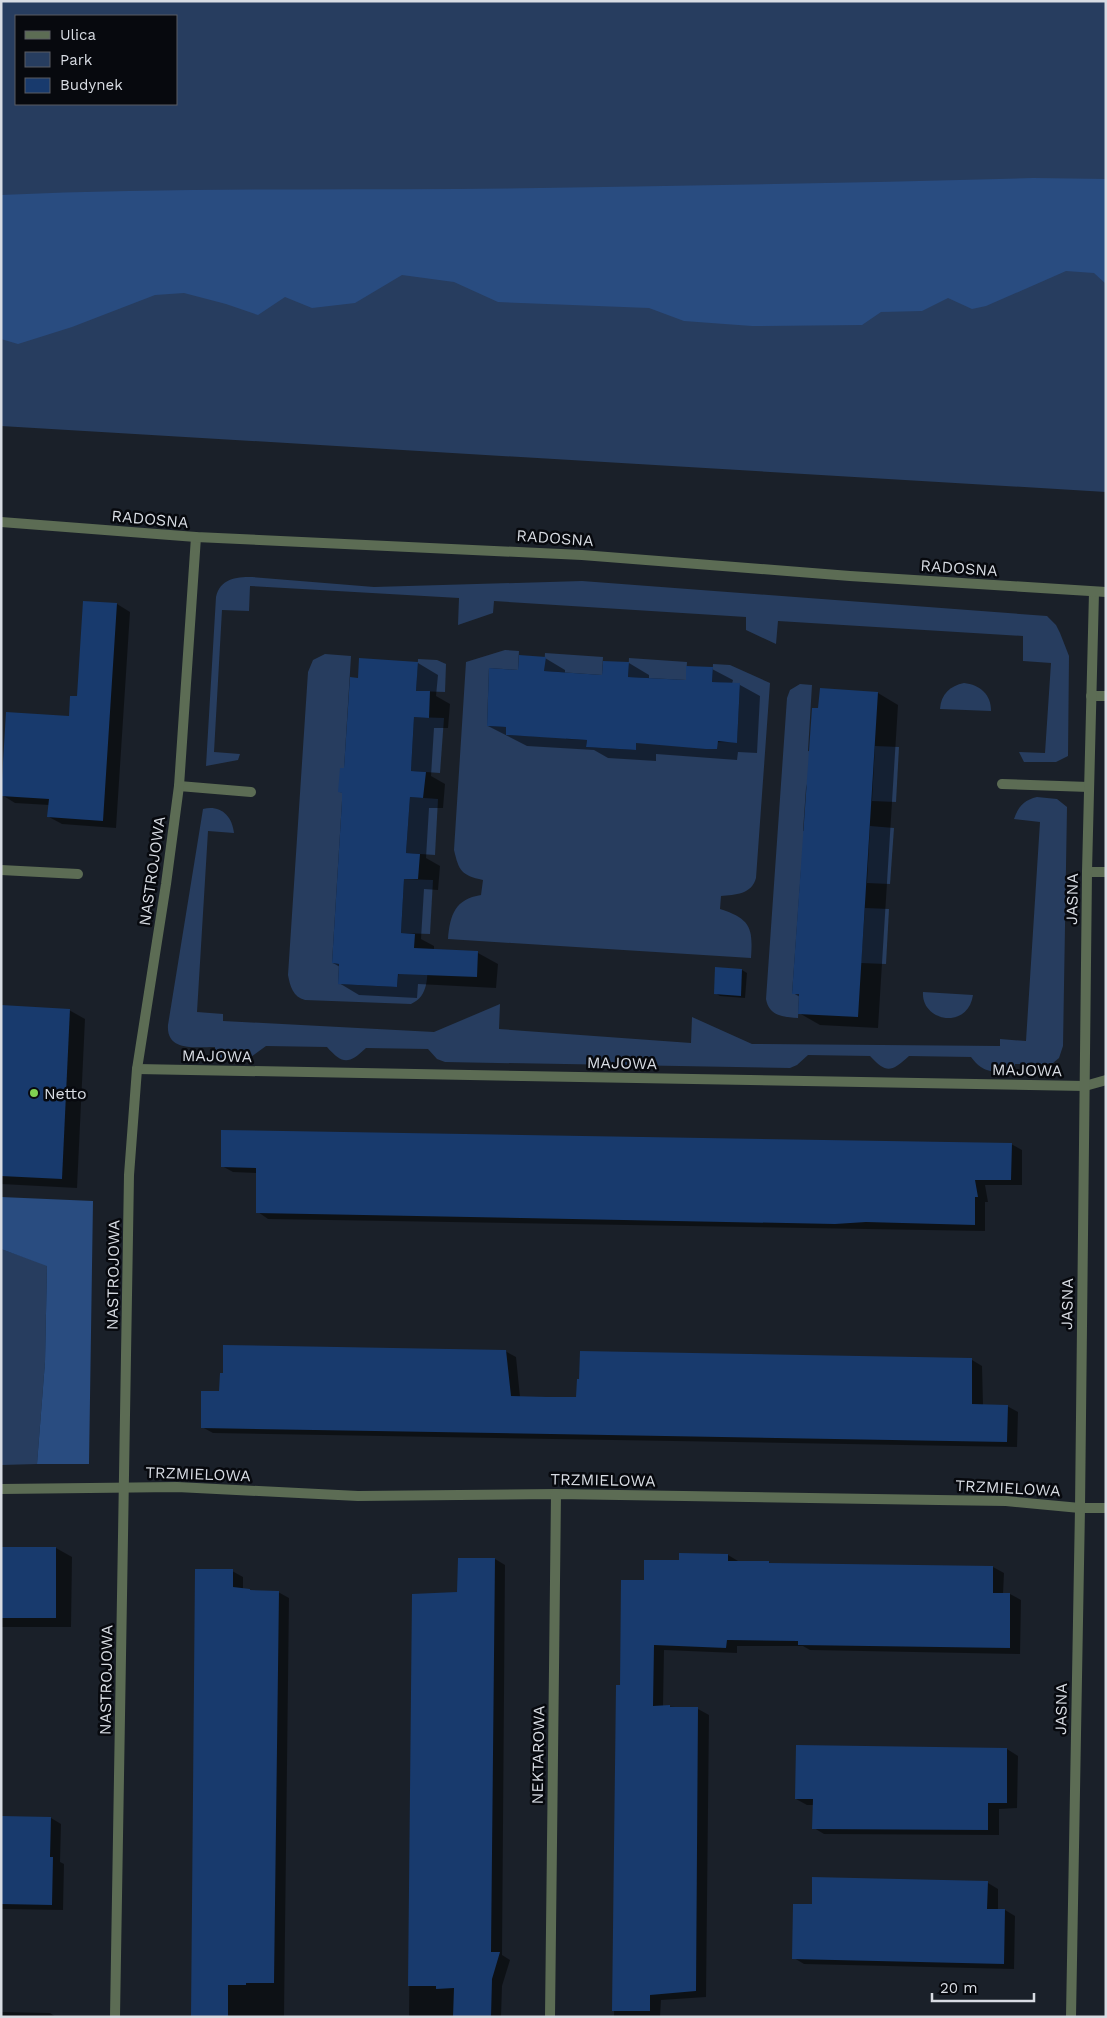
<svg xmlns="http://www.w3.org/2000/svg" width="1107" height="2018" viewBox="0 0 1107 2018" font-family="'Work Sans',sans-serif">
<style>
.green{fill:#273d5f;fill-rule:evenodd}
.forest{fill:#294c80}
.shadow{fill:#0007}
.building{fill:#183a6d}
.lines{fill:none;stroke-linecap:round;stroke-linejoin:round}
.service{stroke:#5c6c54;stroke-width:10}
.minor{stroke:#5c6c54;stroke-width:10}
.tertiary{stroke:#5c6c54;stroke-width:10}
.poi-dot{fill:#80d051;stroke:#07090e;stroke-width:2}
.labels{text-anchor:middle;dominant-baseline:central;stroke-width:5;stroke-linejoin:round;paint-order:stroke}
.street-label{font-size:16px;fill:#d8dce3;stroke:#07090e}
.poi-label{font-size:16px;fill:#d8dce3;stroke:#07090e;text-anchor:start}
</style>
<rect width="100%" height="100%" fill="#1a2029"/>
<!-- green -->
<g class="green">
<path d="M1,1H1106V492L1,426ZM16,16H176V104H16Z"/>
<path d="M252,577L374,587L582,581L1047,616L1056,625L1060,633L1069,656L1068,756L1056,762H1024L1019,752L1045,753L1051,663L1023,661V636L778,621L776,644L746,630V617L494,601L493,613L458,625L459,598L250,586L249,611L222,610L214,752L240,754L238,760L206,766L216,597C220,579 235,577 252,577Z"/>
<path d="M505,650L519,651L518,670L489,668L487,726L506,727V735L550,737L567,732L566,739L587,740L586,747L636,750V743L737,742L740,684L712,682L713,664L730,665L770,683L756,878C752,894 735,895 721,896L720,909C751,919 753,928 751,958L448,939C450,915 455,899 481,895L483,880C461,875 459,871 454,850L466,662Z"/>
<path d="M545,653L603,657L602,675L544,671Z"/>
<path d="M325,654L351,656L332,963L339,964L338,984L397,987L400,959L428,960C427,977 429,996 411,1004L305,1000C293,997 290,986 288,975L308,672L313,660Z"/>
<path d="M629,658L687,662L686,680L628,677Z"/>
<path d="M418,659L437,660L446,664L445,692L416,691Z"/>
<path d="M964,683C980,685 991,694 991,711L940,709C941,694 950,686 964,683Z"/>
<path d="M800,684L812,685L808,751L815,752L806,788L803,831L810,832L801,870L792,994H799L798,1018C783,1017 769,1016 766,999L787,698L790,690Z"/>
<path d="M414,717L444,718L440,773L411,771Z"/>
<path d="M875,746L899,747L896,802L872,801Z"/>
<path d="M410,797L438,799L435,855L406,853Z"/>
<path d="M1037,797L1057,799L1067,807L1063,1046L1059,1058L1053,1063L1045,1064H1015V1072C995,1071 984,1075 971,1057L909,1056C891,1072 887,1074 870,1056L808,1055L797,1065L790,1068L445,1062L437,1059L428,1049L366,1048C349,1064 343,1065 327,1047L266,1046L251,1057L215,1058V1047C197,1047 166,1052 168,1025L203,809C220,805 232,815 234,833L208,831L197,1012L223,1014V1021L434,1032L500,1004L499,1029L691,1043L692,1017L752,1044L1000,1046V1039L1026,1041L1040,822L1014,819C1018,807 1024,800 1037,797Z"/>
<path d="M870,826L894,828L890,884L867,883Z"/>
<path d="M404,879L433,880L430,934L401,933Z"/>
<path d="M865,908L889,909L886,964L861,963Z"/>
<path d="M923,992L973,995C968,1030 921,1022 923,992Z"/>
<path d="M1,1249L47,1265L45,1362L37,1464L1,1465Z"/>
</g>
<!-- forest -->
<g class="forest">
<path d="M1033,178L1106,179V284L1094,273L1066,271L986,306L972,309L948,298L922,311L881,312L862,325L752,326L684,321L649,308L498,302L454,282L402,275L355,303L312,308L285,297L258,315L226,304L184,293L155,295L72,327L18,344L1,339V195C153,188 305,190 458,189C649,187 841,183 1033,178Z"/>
<path d="M1,1197L93,1201L89,1464H37L45,1362L47,1266L1,1249Z"/>
</g>
<!-- shadow -->
<g class="shadow">
<path d="M117,604L130,612L116,828L62,824L49,817V805L15,803L2,795L70,718Z"/>
<path d="M545,658L565,670V674L603,676L629,663L649,675V679L687,681L712,669L733,680L732,684L740,685L760,696L757,753L738,752L737,760L656,754V761L608,758L594,750L527,746L488,726L520,671Z"/>
<path d="M418,663L438,675L436,696L450,704L448,728H434L431,776L445,784L443,808H429L426,858L440,866L438,890L424,889L421,939L434,946V950L478,953L498,964L496,988L418,984L417,998L359,995L339,983L340,967L333,963L344,794L340,792L345,769L359,679Z"/>
<path d="M878,693L898,705L878,1028L820,1025L799,1013L800,997L793,993L820,709Z"/>
<path d="M717,968L742,970L747,973L745,998L720,996L715,993Z"/>
<path d="M1,1007L69,1010L85,1019L77,1188L1,1184Z"/>
<path d="M1011,1144L1022,1150V1185H985L988,1202H985V1231L268,1219L258,1212L257,1173L233,1172L222,1166Z"/>
<path d="M505,1351L516,1357L520,1397L577,1398L580,1381L972,1360L982,1366L983,1405L1007,1406L1018,1412L1017,1447L213,1433L202,1427L220,1392Z"/>
<path d="M1,1548H56L72,1557L71,1627H1Z"/>
<path d="M728,1555L738,1561L768,1562L772,1564L993,1567L1004,1573L1003,1594H1010L1021,1600L1020,1654L810,1650L803,1646H737V1653L664,1650L663,1706L698,1709L709,1715L706,1997L661,2000L660,2017H614L616,1735L621,1687L645,1581L680,1561Z"/>
<path d="M495,1559L505,1565L502,1955L510,1960L502,1986L501,2017H409L413,1595L459,1593Z"/>
<path d="M232,1571L243,1577V1589L253,1592H278L289,1598L284,2017H193Z"/>
<path d="M797,1746L1007,1749L1018,1756L1017,1808L999,1809V1835L824,1834L814,1828V1805H807L796,1799Z"/>
<path d="M1,1817L51,1818L61,1824L60,1862L64,1864L63,1910L1,1909Z"/>
<path d="M988,1883L998,1889V1910H1005L1015,1916L1014,1969L804,1964L794,1958L813,1906Z"/>
<path d="M1,2012L50,2013L56,2017H1Z"/>
</g>
<!-- building -->
<g class="building">
<path d="M83,601L117,603L103,821L47,817L49,799L1,796L6,712L69,716L70,696H77Z"/>
<path d="M519,655L546,657L544,671L602,675L603,661L629,662L628,677L686,680V666L713,667L712,682L740,683L737,743L718,741L717,749H706L636,743V750L586,747L587,740L506,735V727L487,726L489,668L518,670Z"/>
<path d="M359,658L418,662L416,691H430L429,718L414,717L411,771L426,772L423,798L410,797L406,853L420,854L418,879H404L401,933L415,934L414,948L478,951L477,977L398,974L397,987L338,984L339,964L332,963L342,801V793L338,792L340,768H344L350,677L358,678Z"/>
<path d="M820,688L878,692L858,1017L798,1014L799,994H792L812,708H818Z"/>
<path d="M715,967L742,969L741,996L714,994Z"/>
<path d="M1,1005L70,1009L62,1179L1,1176Z"/>
<path d="M221,1130L1012,1143L1011,1180H975L978,1197H975V1225L866,1222L835,1224L256,1213V1168L221,1167Z"/>
<path d="M223,1345L506,1350L511,1396L547,1397H576L577,1379H579L580,1351L972,1358V1404L1008,1405L1007,1442L201,1428V1391H219L220,1373H223Z"/>
<rect x="1" y="1547" width="55" height="71"/>
<path d="M679,1553L728,1554V1561H769V1563L993,1566V1593H1010V1648L798,1645V1641L727,1640L726,1648L654,1645L653,1706L670,1705V1707H698L696,1991L650,1995V2011H612L616,1685H620L621,1580H644V1560H679Z"/>
<path d="M458,1558H495L491,1952H500L492,1979L491,2017H453L454,1988L436,1989V1986H408L412,1594L457,1592Z"/>
<path d="M195,1569H233V1587L250,1589V1590L279,1591L274,1983H246V1985H228V2017H191Z"/>
<path d="M796,1745L1007,1748V1803H988V1830L812,1829L813,1799H795Z"/>
<path d="M1,1816L51,1817L50,1857H53L52,1905L1,1904Z"/>
<path d="M812,1877L988,1881L987,1909H1005L1004,1964L792,1959L793,1904H812Z"/>
</g>
<g class="lines">
<!-- service -->
<g class="service">
<path d="M1091,696H1106"/>
<path d="M1002,784L1089,787"/>
<path d="M179,786L251,792"/>
<path d="M1,870L78,874"/>
<path d="M1087,872H1106"/>
</g>
<!-- minor -->
<g class="minor">
<path d="M137,1069L1085,1086L1106,1080"/>
<path d="M1,1489L177,1487L358,1496L556,1494L938,1500L1006,1501L1080,1508H1106"/>
<path d="M115,2017L129,1175L137,1069L166,884L179,786L196,537"/>
<path d="M550,2017L556,1494"/>
<path d="M1071,2017L1080,1508L1087,872L1094,592"/>
</g>
<!-- tertiary -->
<path class="tertiary" d="M1,522L196,537L582,555L850,576L1106,592"/>
</g>
<!-- markers -->
<circle class="poi-dot" cx="34" cy="1093" r="5"/>
<g class="labels">
<!-- street labels -->
<g class="street-label">
<text transform="translate(150 519) rotate(5)">RADOSNA</text>
<text transform="translate(555 538) rotate(4)">RADOSNA</text>
<text transform="translate(959 568) rotate(4)">RADOSNA</text>
<text transform="translate(152 871) rotate(-82)">NASTROJOWA</text>
<text transform="translate(1072 899) rotate(-89)">JASNA</text>
<text transform="translate(217 1056) rotate(1)">MAJOWA</text>
<text transform="translate(622 1063) rotate(1)">MAJOWA</text>
<text transform="translate(1027 1070) rotate(1)">MAJOWA</text>
<text transform="translate(113 1275) rotate(-89)">NASTROJOWA</text>
<text transform="translate(1067 1304) rotate(-89)">JASNA</text>
<text transform="translate(198 1474) rotate(2)">TRZMIELOWA</text>
<text transform="translate(603 1480) rotate(1)">TRZMIELOWA</text>
<text transform="translate(1008 1488) rotate(3)">TRZMIELOWA</text>
<text transform="translate(106 1680) rotate(-89)">NASTROJOWA</text>
<text transform="translate(1061 1709) rotate(-89)">JASNA</text>
<text transform="translate(538 1755) rotate(-89)">NEKTAROWA</text>
</g>
<!-- poi labels -->
<g class="poi-label">
<text x="44" y="1093">Netto</text>
</g>
</g>
<!-- border -->
<rect width="1107" height="2018" fill="none" stroke="#d8dce3" stroke-width="5"/>
<!-- legend -->
<rect x="15" y="15" width="162" height="90" fill="#07090e" stroke="#5b5d63"/>
<rect x="25" y="31" width="25" height="8" fill="#5c6c54" stroke="#5b5d63"/>
<text x="60" y="40" font-size="15" fill="#d8dce3">Ulica</text>
<rect x="25" y="52" width="25" height="15" fill="#273d5f" stroke="#5b5d63"/>
<text x="60" y="65" font-size="15" fill="#d8dce3">Park</text>
<rect x="25" y="78" width="25" height="15" fill="#183a6d" stroke="#5b5d63"/>
<text x="60" y="90" font-size="15" fill="#d8dce3">Budynek</text>
<!-- scale -->
<path d="M932 1993v8h102v-8" fill="none" stroke="#d8dce3" stroke-width="2.5"/>
<text x="940" y="1993" font-size="15" fill="#d8dce3" stroke="#07090e" stroke-width="4" paint-order="stroke">20 m</text>
</svg>
